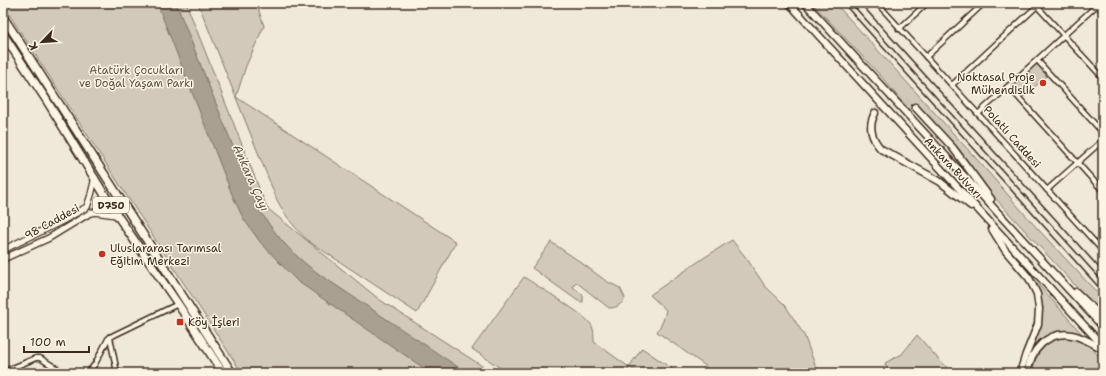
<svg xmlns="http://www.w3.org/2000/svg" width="1106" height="376" viewBox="0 0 1106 376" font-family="'Shantell Sans',sans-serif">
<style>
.green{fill:#d2c9ba;stroke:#867a6c}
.water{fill:#aaa091;stroke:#7e7163}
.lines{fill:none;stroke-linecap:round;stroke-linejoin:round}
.primary-tunnel{stroke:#ccc3b4;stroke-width:6;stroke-dasharray:6 3;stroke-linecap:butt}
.street-casing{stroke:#3b2a1e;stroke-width:7}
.secondary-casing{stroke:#3b2a1e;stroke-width:8}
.primary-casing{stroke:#3b2a1e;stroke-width:9}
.highway-casing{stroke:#3b2a1e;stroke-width:10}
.street{stroke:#fcf5e5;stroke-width:4}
.secondary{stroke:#fcf5e5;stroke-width:5.5}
.primary{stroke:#fcf5e5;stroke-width:6}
.highway{stroke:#fcf5e5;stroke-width:7}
.rail{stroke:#3b2a1e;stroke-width:1.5}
.poi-dot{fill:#c8321e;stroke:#fcf5e5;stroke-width:1.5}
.labels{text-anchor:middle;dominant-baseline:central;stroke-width:3;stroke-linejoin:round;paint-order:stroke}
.shield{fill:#fcf5e5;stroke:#75675a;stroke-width:1}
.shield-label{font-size:10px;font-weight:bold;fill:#3b2a1e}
.park-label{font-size:11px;fill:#615245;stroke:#fcf5e5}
.poi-label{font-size:11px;fill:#3b2a1e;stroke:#fcf5e5;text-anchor:start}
.street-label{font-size:11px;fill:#3b2a1e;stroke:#fcf5e5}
.water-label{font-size:12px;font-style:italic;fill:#625346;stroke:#fcf5e5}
</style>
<rect width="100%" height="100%" fill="#f0e9d9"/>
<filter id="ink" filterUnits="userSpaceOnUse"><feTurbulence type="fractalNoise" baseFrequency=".025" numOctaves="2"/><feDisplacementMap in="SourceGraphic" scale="8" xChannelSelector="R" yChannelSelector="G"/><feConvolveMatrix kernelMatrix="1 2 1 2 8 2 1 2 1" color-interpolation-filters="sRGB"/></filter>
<g filter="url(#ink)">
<!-- green -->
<g class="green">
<path d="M3,3H186L267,208L380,300L493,373H242L3,5Z"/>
<path d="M198,3H258L259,11L264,26L246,66L236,97L456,242L417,313L310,242C296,230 286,217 277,200Z"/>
<path d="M812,3H835L982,165L1036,227L1103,299V314L1095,307L983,185L958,148L916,104L911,112L879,74Z"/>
<path d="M1037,60L1049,74L1021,99L1008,86Z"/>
<path d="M732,240L747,259L765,286L785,305L804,335L818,373H705L707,367L657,332L663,321L666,310L650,295L702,259Z"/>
<path d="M551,242L579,261L606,281L620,288L625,298C621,305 617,308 609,308L576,282L573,287L583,295V302L578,301L532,268Z"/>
<path d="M524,277C537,286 587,315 592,326C594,331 594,336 594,342L629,367L642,348L678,373H637L630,367L625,373H508L472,349Z"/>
<path d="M1038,284L1082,334L1081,335C1053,323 1028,345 1025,373H1022L1040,322L1043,307L1037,285Z"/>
<path d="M917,335L941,362L954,373H888L885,363L902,354Z"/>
<path d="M1063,337L1074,338L1085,342L1098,355L1103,361V373H1033C1034,353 1045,343 1063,337Z"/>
</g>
<!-- water -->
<path class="water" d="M157,3H176L256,204C274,234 291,254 319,274L467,373H431L297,281L260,242L243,218L233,197Z"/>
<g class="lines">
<!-- primary-tunnel -->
<path class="primary-tunnel" d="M875,113C886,95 899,94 915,107"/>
<defs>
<g id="street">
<path d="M877,3L1101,249L1103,246"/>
<path d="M1034,3L1103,78"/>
<path d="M899,29L927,3"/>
<path d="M926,57L984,3"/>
<path d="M1037,60L1103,133"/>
<path d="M952,85L1037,6"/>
<path d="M1008,86L1103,191"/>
<path d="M978,114L1097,5"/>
<path d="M1047,190L1103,140"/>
<path d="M3,372L36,358H40L64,373"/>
<path d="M88,373L95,364L109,337"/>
<path d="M117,373L110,337L178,304"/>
</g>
<g id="secondary">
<path d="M1095,3L1103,11"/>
<path d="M3,250L62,221L87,207L91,195L95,178"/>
<path d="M3,259L49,238L90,213L95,212L117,215"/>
</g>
<g id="primary">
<path d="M789,3L1103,346"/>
<path d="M805,3L1103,327"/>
<path d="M915,107L953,148L991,199"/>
<path d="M875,113C868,126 871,138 881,149L939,181L971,206"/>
<path d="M992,229L1005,250L1029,278L1037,294L1039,309L1038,324L1026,354L1020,373"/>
<path d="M1076,292L1103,318"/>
<path d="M1028,373C1029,351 1048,330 1072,335C1083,337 1093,344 1103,349"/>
</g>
<g id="highway">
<path d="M3,17L17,38L232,373"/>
<path d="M3,34L47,101L117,215L178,304L223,373"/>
</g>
</defs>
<!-- street casing -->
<use href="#street" class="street-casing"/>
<!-- secondary casing -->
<use href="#secondary" class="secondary-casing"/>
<!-- primary casing -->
<use href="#primary" class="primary-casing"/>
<!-- highway casing -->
<use href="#highway" class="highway-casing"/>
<!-- street -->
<use href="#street" class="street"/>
<!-- secondary -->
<use href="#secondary" class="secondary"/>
<!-- primary -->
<use href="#primary" class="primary"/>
<!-- highway -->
<use href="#highway" class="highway"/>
<!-- rail -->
<g class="rail">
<path d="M843,3L1103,292"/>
<path d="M851,3L1103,282"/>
<path d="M860,3L1103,272"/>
</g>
</g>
</g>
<!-- markers -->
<g class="poi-dot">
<circle cx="1043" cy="83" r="4"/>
<circle cx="102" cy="254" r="4"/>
<rect x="176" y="318" width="8" height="8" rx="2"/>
</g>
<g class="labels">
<!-- shield labels -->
<rect class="shield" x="93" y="197" width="36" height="16" rx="3"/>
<g class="shield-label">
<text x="111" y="205">D750</text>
</g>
<!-- park labels -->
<g class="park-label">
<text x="136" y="70">Atatürk Çocukları<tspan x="136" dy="13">ve Doğal Yaşam Parkı</tspan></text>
</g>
<!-- poi labels -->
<g class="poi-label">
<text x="1035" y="77" text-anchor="end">Noktasal Proje<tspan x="1035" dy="13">Mühendislik</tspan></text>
<text x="110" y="248">Uluslararası Tarımsal<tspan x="110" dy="13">Eğitim Merkezi</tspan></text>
<text x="188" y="322">Köy İşleri</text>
</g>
<!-- street labels -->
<g class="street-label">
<text transform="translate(1012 137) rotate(48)">Polatlı Caddesi</text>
<text transform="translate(953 168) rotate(47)">Ankara Bulvarı</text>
<text transform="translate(52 222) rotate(-29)">98 Caddesi</text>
</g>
<!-- water labels -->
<g class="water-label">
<text transform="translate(251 178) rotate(66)">Ankara Çayı</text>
</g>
</g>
<!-- margin -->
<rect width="1106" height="376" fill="none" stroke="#fcf5e5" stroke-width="16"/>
<rect x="8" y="8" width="1090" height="360" fill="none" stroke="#3b2a1e" stroke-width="1.5" filter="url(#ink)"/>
<!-- north arrow -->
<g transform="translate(42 42) rotate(245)" stroke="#fcf5e5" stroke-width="3" paint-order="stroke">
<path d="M0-3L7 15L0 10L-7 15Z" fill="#3b2a1e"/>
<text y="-6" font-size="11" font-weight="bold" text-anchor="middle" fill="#3b2a1e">K</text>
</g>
<!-- scale -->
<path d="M24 346v6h65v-6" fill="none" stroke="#3b2a1e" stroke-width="2"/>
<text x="30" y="346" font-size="12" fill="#3b2a1e" stroke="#fcf5e5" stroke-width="3" paint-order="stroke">100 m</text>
</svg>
